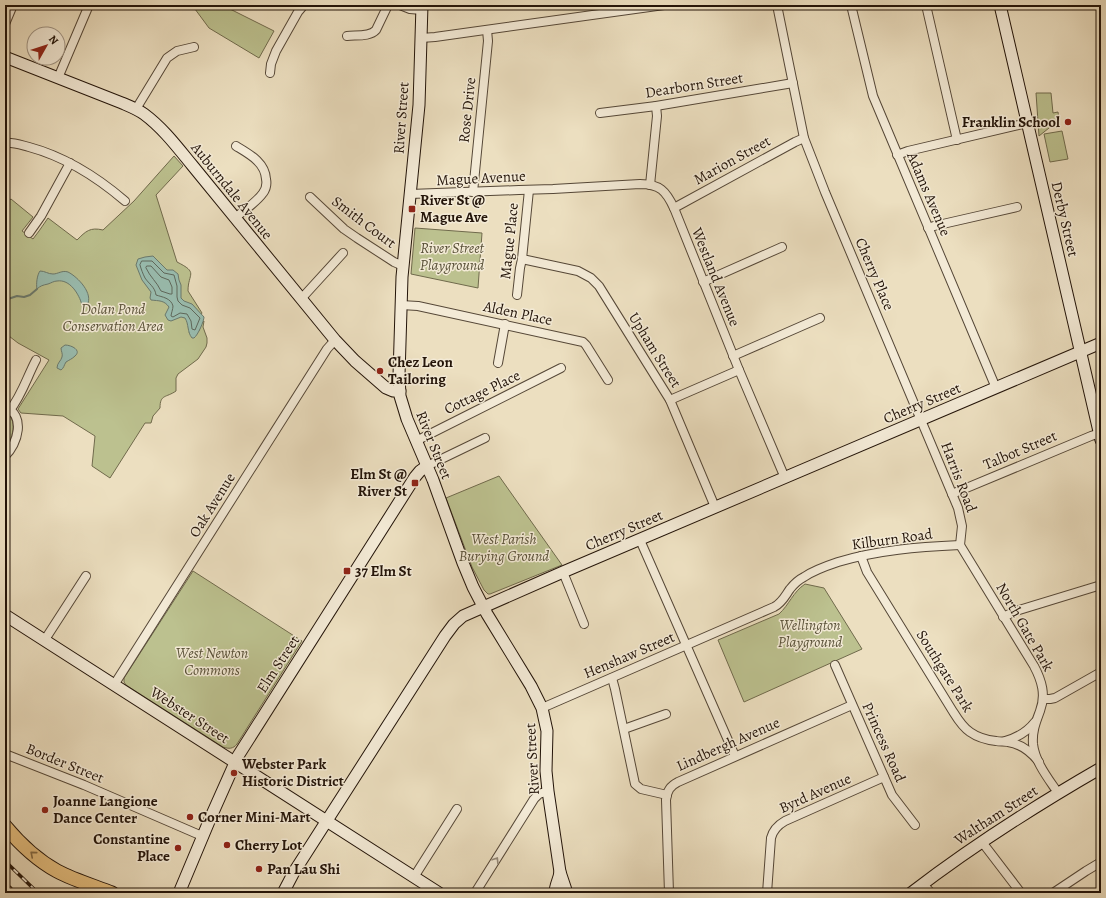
<svg xmlns="http://www.w3.org/2000/svg" width="1106" height="898" viewBox="0 0 1106 898" font-family="Alegreya,serif">
<style>
.green{fill:#bcc18f;stroke:#706a4c}
.water{fill:#99bdb0;stroke:#6a796d}
.lines{fill:none;stroke-linecap:round;stroke-linejoin:round}
.shore{stroke:#5e685c;stroke-width:1}
.stream{stroke:#6a796d;stroke-width:2}
.street-casing{stroke:#554737;stroke-width:10}
.secondary-casing{stroke:#231409;stroke-width:13}
.primary-casing{stroke:#231409;stroke-width:15}
.highway-casing{stroke:#231409;stroke-width:17}
.street{stroke:#f3ead6;stroke-width:8}
.secondary{stroke:#f3ead6;stroke-width:11}
.primary{stroke:#e6c080;stroke-width:13}
.highway{stroke:#e6c080;stroke-width:15}
.rail-casing{stroke:#231409;stroke-width:3.5}
.rail{stroke:#f3ead6;stroke-width:2;stroke-dasharray:6;stroke-linecap:butt}
.oneway{stroke:#846a44}
.oneway2{stroke:#958a7a}
.poi-dot{fill:#8f2418;stroke:#f3ead6;stroke-width:1.5}
.labels{text-anchor:middle;dominant-baseline:central;stroke-width:3;stroke-linejoin:round;paint-order:stroke}
.street-label{font-size:15px;fill:#231409;stroke:#f3ead6}
.poi-label{font-size:15px;font-weight:bold;fill:#231409;stroke:#f3ead6;text-anchor:start}
.park-label{font-size:15px;font-style:italic;fill:#595138;stroke:#f3ead6}
</style>
<rect width="100%" height="100%" fill="#ecdfc0"/>
<filter id="stains"><feTurbulence type="fractalNoise" baseFrequency=".005" numOctaves="4"/><feColorMatrix values="0 0 0 0 .2 0 0 0 0 .09 0 0 0 0 .02 0 0 0 .5 -.17"/></filter>
<radialGradient id="worn" r=".72"><stop offset=".6" stop-color="#630" stop-opacity="0"/><stop offset="1" stop-color="#630" stop-opacity=".3"/></radialGradient>
<!-- green -->
<g class="green">
<path d="M192,5H222L274,31L259,58L209,28Z"/>
<path d="M1036,93H1051L1053,113L1058,112L1059,120L1039,136Z"/>
<path d="M1062,131L1068,159L1050,162L1044,134Z"/>
<path d="M174,156L183,166L156,195L177,262C199,273 188,273 188,291L202,313L189,333L199,331L201,324L204,321L203,327L207,338V343L206,347L198,359L178,374L176,378V391C166,398 160,394 160,408L153,416L151,423H145L110,478L92,466L95,436L63,416L21,413L18,409L49,360L18,343L5,333V203L11,199L33,217L22,231L33,239L39,231L48,218L77,240C86,231 90,227 103,230L134,201Z"/>
<path d="M415,228L482,233L478,288L411,274Z"/>
<path d="M5,411C19,419 12,440 5,451Z"/>
<path d="M499,476L562,565L490,594H488L484,590L472,567L446,498Z"/>
<path d="M193,571L302,641L237,744C233,749 229,749 223,747L126,685L124,682V678Z"/>
<path d="M805,584L824,588L862,649L744,702L718,640L779,614C789,605 793,592 805,584Z"/>
</g>
<!-- water -->
<g class="water">
<path d="M153,256L167,270H173L178,274L179,280L181,285V298L184,301L192,304L204,317C204,321 198,335 194,338H192C187,332 189,324 185,318L181,317L171,321L168,320L165,315L169,307C164,300 159,301 151,300L150,298L151,292L142,280L136,265L138,259L145,257Z"/>
<path d="M40,271C45,271 48,274 53,274C58,274 62,270 68,272C78,277 94,294 87,305H82C79,294 70,279 57,281C54,281 51,283 48,284C43,285 40,286 37,289C36,284 37,275 40,271Z"/>
<path d="M65,345C71,345 82,350 75,356C72,359 69,360 66,362C64,365 64,368 61,370L57,368C57,363 61,361 62,357C63,354 61,351 61,348Z"/>
</g>
<g class="lines">
<!-- shore -->
<g class="shore">
<path d="M142,261H152L164,273L174,275L177,286V297L178,301L182,305L190,308L200,318L195,330L192,329L191,321L187,314L180,313L173,317L171,316C171,314 173,309 173,306C171,298 162,297 156,295C155,287 149,284 145,278C143,274 141,269 140,265Z"/>
<path d="M147,266H151L161,277L169,280L172,287V294H170L161,291C157,282 150,277 146,268Z"/>
</g>
<!-- stream -->
<path class="stream" d="M5,300L17,296L24,297L30,295L37,289"/>
<defs>
<g id="street">
<path d="M400,5L410,9L422,10"/>
<path d="M777,5L804,138L825,192L958,508L962,526L960,545"/>
<path d="M851,5L873,96L996,388"/>
<path d="M926,5L957,140"/>
<path d="M5,24L13,5"/>
<path d="M347,36C356,35 370,37 376,30L388,5"/>
<path d="M421,38L435,37L664,5"/>
<path d="M270,73L271,64L276,51L298,12L304,5"/>
<path d="M58,78L89,5"/>
<path d="M136,109L167,58L177,51L194,47"/>
<path d="M600,113L656,106L793,83"/>
<path d="M5,143C13,142 21,145 29,147C66,157 97,177 125,201"/>
<path d="M897,155L908,151L1027,123"/>
<path d="M650,185L657,116L656,106"/>
<path d="M473,192L488,41L487,30"/>
<path d="M410,194L519,190L553,189L640,184C660,184 666,191 674,208L739,370L785,478"/>
<path d="M310,197L344,229L357,238L394,262L403,266"/>
<path d="M674,208L795,142L804,138"/>
<path d="M235,218C244,210 256,203 263,193C266,189 267,184 266,179C265,162 249,154 236,146"/>
<path d="M928,228L934,226L1017,207"/>
<path d="M29,233L41,216L70,163"/>
<path d="M522,259L578,271L591,278L599,286L670,400L715,507"/>
<path d="M703,282L782,247"/>
<path d="M517,295L520,268L522,259L529,190"/>
<path d="M301,299L343,253"/>
<path d="M401,305L418,306L583,342L586,345L608,380"/>
<path d="M733,356L820,318"/>
<path d="M498,363L505,324"/>
<path d="M670,400L739,370"/>
<path d="M5,407C26,415 18,444 5,456"/>
<path d="M10,410C22,395 27,377 36,360"/>
<path d="M416,441L561,368"/>
<path d="M427,466L485,438"/>
<path d="M952,494L1091,436L1100,433"/>
<path d="M640,540L735,756"/>
<path d="M960,545L1034,666C1042,681 1046,695 1040,711C1036,722 1032,731 1033,744C1035,762 1048,778 1058,793"/>
<path d="M861,556L867,572L952,710C957,718 962,727 970,732C977,737 987,740 996,741C1000,742 1004,741 1008,742C1021,744 1032,753 1039,762"/>
<path d="M563,572L584,624"/>
<path d="M1003,617L1016,611L1101,585"/>
<path d="M44,641L86,576"/>
<path d="M835,665L892,795L915,825"/>
<path d="M612,678L615,689L635,784L641,789L667,795"/>
<path d="M114,685L327,349L335,340"/>
<path d="M1043,699H1050L1055,698L1101,672"/>
<path d="M542,708L774,607C782,603 785,596 790,589C794,584 798,580 804,577C814,570 826,566 838,562C878,550 918,547 960,545"/>
<path d="M624,729L666,714"/>
<path d="M1005,741C1016,738 1028,731 1035,722"/>
<path d="M5,754L84,785L202,836"/>
<path d="M982,842L1021,893"/>
<path d="M414,877L457,809"/>
<path d="M923,884L931,893"/>
<path d="M475,893L534,799L539,794L548,791"/>
<path d="M669,893L666,800C667,791 670,786 678,782L852,705"/>
<path d="M767,893L771,838C773,830 778,825 785,821L884,777"/>
<path d="M1053,893L1086,871L1101,862"/>
</g>
<g id="secondary">
<path d="M422,5L419,105L402,277L399,375L400,396L407,419L433,480L463,563L473,587L487,614L531,686L542,708L547,731L546,771L548,791L560,872L567,893"/>
<path d="M1000,5L1101,440"/>
<path d="M5,57L122,103C129,106 137,109 144,114C163,128 178,148 192,165L335,340L355,361L386,388L393,391H400"/>
<path d="M5,615L439,893"/>
<path d="M179,893L210,819L238,756L415,477L420,471L427,466"/>
<path d="M283,893L294,872L445,636L454,624L463,616L563,572L1101,343"/>
<path d="M555,893C555,885 559,880 560,872"/>
<path d="M911,893C971,847 1035,806 1101,768"/>
</g>
<path id="primary" d="M5,826C20,844 37,860 57,871C74,880 94,886 112,893"/>
<path id="highway" d="M5,892L6,893"/>
</defs>
<!-- street casing -->
<use href="#street" class="street-casing"/>
<!-- secondary casing -->
<use href="#secondary" class="secondary-casing"/>
<!-- primary casing -->
<use href="#primary" class="primary-casing"/>
<!-- highway casing -->
<use href="#highway" class="highway-casing"/>
<!-- street -->
<use href="#street" class="street"/>
<!-- secondary -->
<use href="#secondary" class="secondary"/>
<!-- primary -->
<use href="#primary" class="primary"/>
<!-- highway -->
<use href="#highway" class="highway"/>
<defs>
<path id="rail" d="M5,861L38,893"/>
</defs>
<!-- rail casing -->
<use href="#rail" class="rail-casing"/>
<!-- rail -->
<use href="#rail" class="rail"/>
</g>
<!-- one-way arrows -->
<defs><path id="oneway-chevron" d="M-2-3.5L2.5 0L-2 3.5" fill="none" stroke-width="1.6" stroke-linecap="round" stroke-linejoin="round"/></defs>
<use class="oneway" href="#oneway-chevron" transform="translate(33 854) rotate(-140)"/>
<use class="oneway2" href="#oneway-chevron" transform="translate(496 860) rotate(-58)"/>
<!-- markers -->
<g class="poi-dot">
<circle cx="1068" cy="122" r="4"/>
<rect x="408" y="205" width="8" height="8" rx="2"/>
<circle cx="380" cy="371" r="4"/>
<rect x="411" y="479" width="8" height="8" rx="2"/>
<rect x="343" y="567" width="8" height="8" rx="2"/>
<circle cx="234" cy="773" r="4"/>
<circle cx="45" cy="810" r="4"/>
<circle cx="190" cy="817" r="4"/>
<circle cx="227" cy="845" r="4"/>
<circle cx="178" cy="848" r="4"/>
<circle cx="259" cy="869" r="4"/>
</g>
<g class="labels">
<!-- street labels -->
<g class="street-label">
<text transform="translate(694 85) rotate(-9)">Dearborn Street</text>
<text transform="translate(467 110) rotate(-84)">Rose Drive</text>
<text transform="translate(401 118) rotate(-86)">River Street</text>
<text transform="translate(732 160) rotate(-29)">Marion Street</text>
<text transform="translate(481 178) rotate(-3)">Mague Avenue</text>
<text transform="translate(232 191) rotate(51)">Auburndale Avenue</text>
<text transform="translate(929 194) rotate(67)">Adams Avenue</text>
<text transform="translate(1065 219) rotate(77)">Derby Street</text>
<text transform="translate(364 222) rotate(37)">Smith Court</text>
<text transform="translate(509 241) rotate(-84)">Mague Place</text>
<text transform="translate(875 274) rotate(67)">Cherry Place</text>
<text transform="translate(716 277) rotate(68)">Westland Avenue</text>
<text transform="translate(518 313) rotate(12)">Alden Place</text>
<text transform="translate(655 350) rotate(58)">Upham Street</text>
<text transform="translate(482 392) rotate(-26)">Cottage Place</text>
<text transform="translate(922 403) rotate(-23)">Cherry Street</text>
<text transform="translate(434 445) rotate(68)">River Street</text>
<text transform="translate(1020 450) rotate(-23)">Talbot Street</text>
<text transform="translate(959 477) rotate(69)">Harris Road</text>
<text transform="translate(212 505) rotate(-58)">Oak Avenue</text>
<text transform="translate(624 530) rotate(-23)">Cherry Street</text>
<text transform="translate(892 539) rotate(-8)">Kilburn Road</text>
<text transform="translate(1025 627) rotate(60)">North Gate Park</text>
<text transform="translate(629 655) rotate(-23)">Henshaw Street</text>
<text transform="translate(278 664) rotate(-57)">Elm Street</text>
<text transform="translate(945 671) rotate(58)">Southgate Park</text>
<text transform="translate(190 715) rotate(33)">Webster Street</text>
<text transform="translate(884 742) rotate(66)">Princess Road</text>
<text transform="translate(728 744) rotate(-24)">Lindbergh Avenue</text>
<text transform="translate(532 759) rotate(-93)">River Street</text>
<text transform="translate(65 763) rotate(22)">Border Street</text>
<text transform="translate(815 793) rotate(-24)">Byrd Avenue</text>
<text transform="translate(996 815) rotate(-33)">Waltham Street</text>
</g>
<!-- poi labels -->
<g class="poi-label">
<text x="1060" y="122" text-anchor="end">Franklin School</text>
<text x="420" y="200">River St @<tspan x="420" dy="17">Mague Ave</tspan></text>
<text x="388" y="362">Chez Leon<tspan x="388" dy="17">Tailoring</tspan></text>
<text x="407" y="474" text-anchor="end">Elm St @<tspan x="407" dy="17">River St</tspan></text>
<text x="355" y="571">37 Elm St</text>
<text x="242" y="764">Webster Park<tspan x="242" dy="17">Historic District</tspan></text>
<text x="53" y="801">Joanne Langione<tspan x="53" dy="17">Dance Center</tspan></text>
<text x="198" y="817">Corner Mini-Mart</text>
<text x="170" y="839" text-anchor="end">Constantine<tspan x="170" dy="17">Place</tspan></text>
<text x="235" y="845">Cherry Lot</text>
<text x="267" y="869">Pan Lau Shi</text>
</g>
<!-- park labels -->
<g class="park-label">
<text x="452" y="248">River Street<tspan x="452" dy="17">Playground</tspan></text>
<text x="113" y="309">Dolan Pond<tspan x="113" dy="17">Conservation Area</tspan></text>
<text x="504" y="539">West Parish<tspan x="504" dy="17">Burying Ground</tspan></text>
<text x="810" y="625">Wellington<tspan x="810" dy="17">Playground</tspan></text>
<text x="212" y="653">West Newton<tspan x="212" dy="17">Commons</tspan></text>
</g>
</g>
<!-- margin -->
<rect width="1106" height="898" fill="none" stroke="#ecdfc0" stroke-width="20"/>
<rect x="6" y="6" width="1094" height="886" fill="none" stroke="#231409" stroke-width="2"/>
<rect x="10" y="10" width="1086" height="878" fill="none" stroke="#231409"/>
<!-- north arrow -->
<g transform="translate(46 46) rotate(51)"><circle r="19" fill="#f3ead6" stroke="#a09484"/>
<path d="M0-3L7 15L0 10L-7 15Z" fill="#8f2418"/>
<text y="-6" font-size="11" font-weight="bold" text-anchor="middle" fill="#231409">N</text>
</g>
<rect width="100%" height="100%" filter="url(#stains)"/>
<rect width="100%" height="100%" fill="url(#worn)"/>
</svg>
